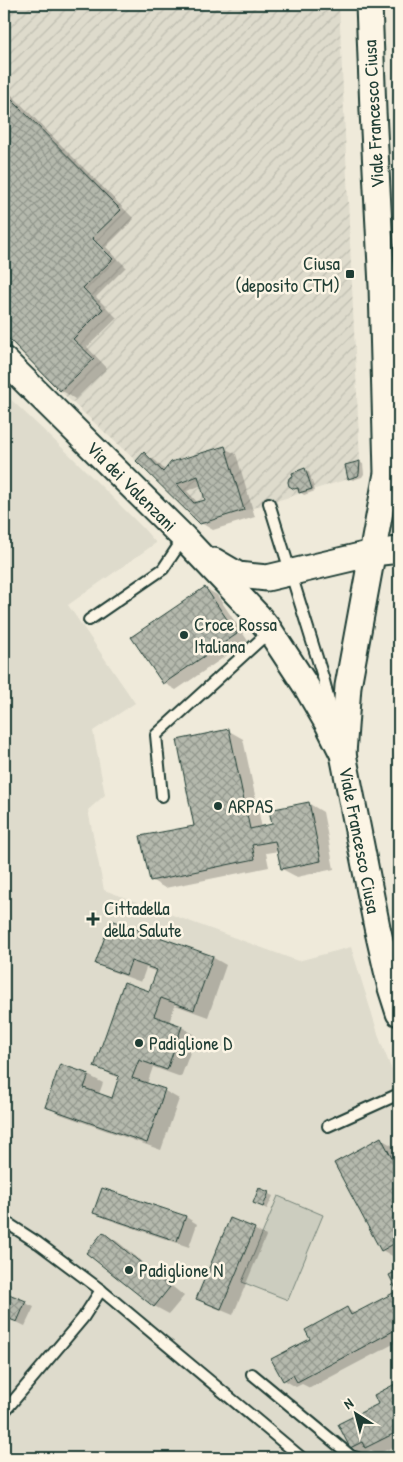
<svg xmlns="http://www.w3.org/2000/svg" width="403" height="1462" viewBox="0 0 403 1462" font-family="'Patrick Hand',sans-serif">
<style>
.built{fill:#dedbcc}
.industrial{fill:url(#industrial-furrows)}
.pitch{fill:#cccdbf;stroke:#76857a}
.shadow{fill:#0003;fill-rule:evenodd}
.building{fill:url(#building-cross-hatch);stroke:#1f3d34;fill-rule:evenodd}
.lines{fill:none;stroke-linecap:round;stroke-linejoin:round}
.service-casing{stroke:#1f3d34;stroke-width:14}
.tertiary-casing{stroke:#1f3d34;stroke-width:29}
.service{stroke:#fcf5e5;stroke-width:10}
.tertiary{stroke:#fcf5e5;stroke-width:25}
.poi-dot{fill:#1f3d34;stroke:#fcf5e5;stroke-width:2}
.labels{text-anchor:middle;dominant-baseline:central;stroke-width:5;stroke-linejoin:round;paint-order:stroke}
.street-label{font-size:19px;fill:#1f3d34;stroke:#fcf5e5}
.poi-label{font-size:19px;fill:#1f3d34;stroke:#fcf5e5;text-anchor:start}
</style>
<defs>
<pattern id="industrial-furrows" width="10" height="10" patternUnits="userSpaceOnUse" patternTransform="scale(1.25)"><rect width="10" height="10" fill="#dedbcc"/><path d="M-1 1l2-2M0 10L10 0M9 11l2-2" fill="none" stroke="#bebdb0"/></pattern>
<pattern id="building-cross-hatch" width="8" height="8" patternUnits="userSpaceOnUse" patternTransform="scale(1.25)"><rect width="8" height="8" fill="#b5b9ad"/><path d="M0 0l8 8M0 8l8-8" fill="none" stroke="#93988e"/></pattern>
</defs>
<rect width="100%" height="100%" fill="#efeada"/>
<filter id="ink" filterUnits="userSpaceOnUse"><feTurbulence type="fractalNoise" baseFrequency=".02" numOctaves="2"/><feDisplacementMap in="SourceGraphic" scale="10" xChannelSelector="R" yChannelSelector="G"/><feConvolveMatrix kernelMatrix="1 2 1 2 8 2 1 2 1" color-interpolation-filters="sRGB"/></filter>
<g filter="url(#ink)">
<!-- built -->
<path class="built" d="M4,393L72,457L143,528L156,543L68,605L135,703L93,731L105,795L88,810L104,890L298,961L351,947L381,1043L399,1088V1458H4Z"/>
<!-- industrial -->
<path class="industrial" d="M4,4H339L360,461V471L358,476L200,524L136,461L60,391L4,334Z"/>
<!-- pitch -->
<path class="pitch" d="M278,1196L323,1215L288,1300L242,1282Z"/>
<!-- shadow -->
<g class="shadow">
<path d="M4,87L134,219L106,247L126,267L96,297L117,318L87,347L107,368L75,399L61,390L4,332Z"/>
<path d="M224,448L236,454L255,517L213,530L201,523L144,454L156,461L166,471ZM202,485L207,500L198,503L187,491Z"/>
<path d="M359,462L363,464L364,474L362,477L353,480L349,478Z"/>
<path d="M305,470L309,472L315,491L304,495L295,488Z"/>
<path d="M205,588L217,595L248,641L176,690L164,683Z"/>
<path d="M229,731L243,739L262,828L274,825L308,803L323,812L334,869L297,877L282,869L279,851L266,853L269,867L165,888L151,880L196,827Z"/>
<path d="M112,922L212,957L226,965L208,1017L175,1005L169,1023L182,1027L196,1036L181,1077L153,1067L147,1084L165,1091L179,1099L161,1150L60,1114L46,1106L88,1075L103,1083L99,1094L112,1099L120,1078L110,1074L95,1066L150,993L157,972L146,968L141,982L111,971L97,963Z"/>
<path d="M381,1139L393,1146L399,1158V1254L394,1257L382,1250Z"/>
<path d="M103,1190L186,1217L197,1224L189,1247L107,1219L95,1212Z"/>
<path d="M260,1190L273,1196L267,1209L258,1205Z"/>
<path d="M254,1229L266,1236L233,1315L209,1305L197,1298Z"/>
<path d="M103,1233L118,1242L184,1296L169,1314L154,1306Z"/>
<path d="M399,1271V1341L310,1388L302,1384L296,1387L284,1380L311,1339L347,1309L356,1314L399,1291L391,1275Z"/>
<path d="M4,1293L34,1307L25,1326L4,1316L9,1306L4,1304Z"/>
<path d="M399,1383V1444L378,1454L371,1450L363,1454L351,1447L380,1404L375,1396Z"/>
</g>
<!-- building -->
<g class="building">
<rect x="397" y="4" width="2" height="31"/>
<path d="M4,92L121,210L92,238L113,259L83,288L103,309L73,339L94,359L60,391L4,334Z"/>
<path d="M225,446L244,510L200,524L136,461L144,452L163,472L171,462ZM198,476L205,500L194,503L177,484Z"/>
<path d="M360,461L359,474L358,476L348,479L345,465Z"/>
<path d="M305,468L312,489L299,493L298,488L294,489L289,486L288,482L289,478L293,476L292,473Z"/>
<path d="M205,587L237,634L163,684L131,637Z"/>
<path d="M229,729L250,829L272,824L269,810L309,802L321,861L281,869L275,841L252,845L255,859L150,881L140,836L194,826L177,740Z"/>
<path d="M111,920L213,956L194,1010L161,998L154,1016L182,1026L167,1070L139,1060L132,1078L165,1089L147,1143L45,1107L60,1064L89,1074L84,1088L112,1098L119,1076L94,1067L124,982L149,991L157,970L131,961L126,975L95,964Z"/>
<path d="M381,1137L399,1172V1241L381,1251L334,1163Z"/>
<path d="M102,1188L186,1216L177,1241L93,1213Z"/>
<path d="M259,1188L269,1192L263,1207L253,1203Z"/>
<path d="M230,1218L255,1228L221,1309L196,1299Z"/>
<path d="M103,1232L170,1287L154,1307L86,1253Z"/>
<path d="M399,1270V1328L297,1382L293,1375L283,1381L271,1359L310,1339L305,1330L347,1307L351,1315L397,1291L389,1275Z"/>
<path d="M4,1292L26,1301L17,1322L4,1317L8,1305L4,1304Z"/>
<path d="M399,1382V1431L365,1448L362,1442L350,1448L338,1424L378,1404L374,1395Z"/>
</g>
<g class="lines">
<defs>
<g id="service">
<path d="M269,503L323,677L332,712"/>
<path d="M89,620L163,569L183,539"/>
<path d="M162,796L156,735L270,631"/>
<path d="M328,1126L399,1094"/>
<path d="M4,1221L38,1243L101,1290L302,1458"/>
<path d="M252,1374L351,1456L357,1458"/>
<path d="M4,1412L83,1318L101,1290"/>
</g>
<g id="tertiary">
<path d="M4,360L184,538L257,615L270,631L306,686L328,724L343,754L377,927L391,988L399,1013"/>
<path d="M214,561L238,575L267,578L373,553L399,550"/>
<path d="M343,754L348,686L387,473L382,286L373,111L369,4"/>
</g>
</defs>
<!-- service casing -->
<use href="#service" class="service-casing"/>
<!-- tertiary casing -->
<use href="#tertiary" class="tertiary-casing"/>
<!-- service -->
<use href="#service" class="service"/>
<!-- tertiary -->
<use href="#tertiary" class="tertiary"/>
</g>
</g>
<!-- markers -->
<g class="poi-dot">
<rect x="345" y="269" width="10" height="10" rx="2.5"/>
<circle cx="184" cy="635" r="5"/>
<circle cx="218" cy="806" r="5"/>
<path d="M90.5 911.5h5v5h5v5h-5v5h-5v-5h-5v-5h5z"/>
<circle cx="139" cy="1043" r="5"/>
<circle cx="129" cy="1270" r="5"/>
</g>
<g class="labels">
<!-- street labels -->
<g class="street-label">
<text transform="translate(373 114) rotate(-93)">Viale Francesco Ciusa</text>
<text transform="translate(132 486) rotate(45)">Via dei Valenzani</text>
<text transform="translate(360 840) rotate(79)">Viale Francesco Ciusa</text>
</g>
<!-- poi labels -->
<g class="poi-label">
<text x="340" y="263" text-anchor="end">Ciusa<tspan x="340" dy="22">(deposito CTM)</tspan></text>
<text x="194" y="624">Croce Rossa<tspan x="194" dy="22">Italiana</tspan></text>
<text x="228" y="806">ARPAS</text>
<text x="104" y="908">Cittadella<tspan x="104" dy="22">della Salute</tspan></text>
<text x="149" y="1043">Padiglione D</text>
<text x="139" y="1270">Padiglione N</text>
</g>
</g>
<!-- margin -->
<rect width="403" height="1462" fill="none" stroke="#fcf5e5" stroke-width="20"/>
<rect x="10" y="10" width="383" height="1442" fill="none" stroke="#1f3d34" stroke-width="2" filter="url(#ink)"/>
<!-- north arrow -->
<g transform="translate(356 1414) rotate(324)" stroke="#fcf5e5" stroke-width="4" paint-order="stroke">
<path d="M0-4L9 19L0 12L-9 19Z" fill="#1f3d34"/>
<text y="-8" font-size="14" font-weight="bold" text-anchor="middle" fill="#1f3d34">N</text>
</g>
</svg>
